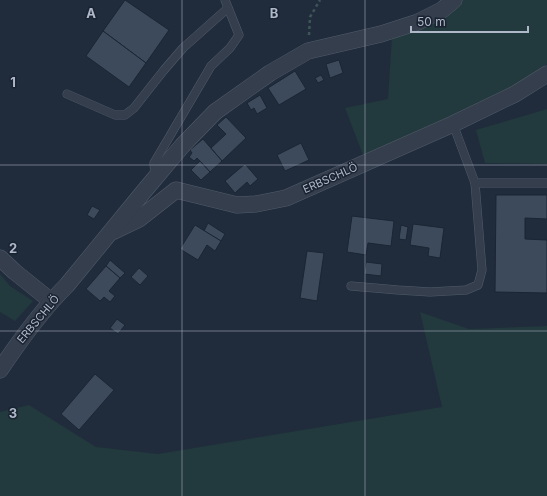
<svg xmlns="http://www.w3.org/2000/svg" width="547" height="496" viewBox="0 0 547 496" font-family="Inter,sans-serif">
<style>
.green{fill:#22393d}
.building{fill:#3c4a5b;stroke:#1b2533}
.lines{fill:none;stroke-linecap:round;stroke-linejoin:round}
.service-casing{stroke:#525b6a;stroke-width:9}
.minor-casing{stroke:#525b6a;stroke-width:17}
.path{stroke:#3d5557;stroke-width:2.5;stroke-dasharray:3 3;stroke-linecap:butt}
.service{stroke:#343e4c;stroke-width:8}
.minor{stroke:#343e4c;stroke-width:16}
.grid{fill:none;stroke:#afb8c8;stroke-width:1;stroke-opacity:0.55}
.labels{text-anchor:middle;dominant-baseline:central;stroke-width:3;stroke-linejoin:round;paint-order:stroke}
.street-label{font-size:11px;fill:#afb8c8;stroke:#192331}
.grid-label{font-size:13px;text-anchor:middle;font-weight:bold;fill:#afb8c8;stroke:#192331;stroke-width:3;stroke-linejoin:round;paint-order:stroke}
</style>
<rect width="100%" height="100%" fill="#202c3c"/>
<!-- green -->
<g class="green">
<path d="M461,0H547V64C493,107 426,129 363,155L345,108L388,99L392,36Z"/>
<path d="M547,109V164L485,163L476,130Z"/>
<path d="M0,274L10,286L33,301L15,321L0,312Z"/>
<path d="M420,312L469,329L547,326V496H0V412L29,405L96,447L158,454L442,407Z"/>
</g>
<!-- building -->
<g class="building">
<path d="M125,0L169,30L146,63L103,31Z"/>
<path d="M103,31L146,63L129,87L86,56Z"/>
<path d="M339,60L343,73L330,78L326,64Z"/>
<path d="M295,71L306,89L279,105L268,88Z"/>
<path d="M321,75L324,80L318,83L315,78Z"/>
<path d="M260,95L267,108L257,114L254,108L251,110L247,103Z"/>
<path d="M226,117L246,138L222,161L211,148L226,134L217,125Z"/>
<path d="M203,139L222,161L210,172L197,158L194,161L189,157L192,153L190,150Z"/>
<path d="M301,143L309,160L285,171L277,155Z"/>
<path d="M200,161L210,172L201,180L191,170Z"/>
<path d="M245,164L258,179L250,186L247,182L235,193L225,181Z"/>
<path d="M496,195H547V219L525,218V239L547,240V293L495,292Z"/>
<path d="M92,206L100,210L94,219L87,215Z"/>
<path d="M352,216L394,221L391,246L368,243L366,255L347,252Z"/>
<path d="M208,223L225,234L221,241L204,231Z"/>
<path d="M413,224L444,228L440,258L428,256L429,248L410,245Z"/>
<path d="M195,225L221,241L215,251L207,245L198,260L180,249Z"/>
<path d="M401,225L408,227L406,240L399,239Z"/>
<path d="M307,251L324,253L317,301L300,298Z"/>
<path d="M110,260L125,273L120,278L106,266Z"/>
<path d="M366,262L382,264L381,276L364,274Z"/>
<path d="M106,266L120,278L109,291L115,296L110,302L104,297L100,301L86,289Z"/>
<path d="M139,268L148,276L140,285L131,277Z"/>
<path d="M117,319L125,325L118,334L110,328Z"/>
<path d="M95,374L114,390L79,430L61,414Z"/>
</g>
<g class="lines">
<defs>
<g id="service">
<path d="M67,94L115,115H125L134,108L164,70L183,48L228,8"/>
<path d="M155,177L154,163L211,66L230,48L239,35L225,0"/>
<path d="M475,183H547"/>
<path d="M351,286L398,290L430,292L466,290L478,285L482,270L475,183L453,124"/>
</g>
<g id="minor">
<path d="M114,231L139,219L176,190L237,205L256,204L286,198L453,124L515,94L547,74"/>
<path d="M0,258L15,272L51,301"/>
<path d="M0,370C20,340 41,311 67,285L145,190L182,146L215,112L270,73L308,51L381,34L418,22L442,10L454,0"/>
</g>
</defs>
<!-- service casing -->
<use href="#service" class="service-casing"/>
<!-- minor casing -->
<use href="#minor" class="minor-casing"/>
<!-- path -->
<path class="path" d="M309,35L310,17L320,0"/>
<!-- service -->
<use href="#service" class="service"/>
<!-- minor -->
<use href="#minor" class="minor"/>
</g>
<!-- grid -->
<path class="grid" d="M182,0V496M365,0V496M0,165H547M0,331H547"/>
<g class="labels">
<!-- street labels -->
<g class="street-label">
<text transform="translate(330 178) rotate(-24)">ERBSCHLÖ</text>
<text transform="translate(38 319) rotate(-50)">ERBSCHLÖ</text>
</g>
</g>
<g class="grid-label">
<text x="91" y="18">A</text>
<text x="274" y="18">B</text>
<text x="13" y="87">1</text>
<text x="13" y="253">2</text>
<text x="13" y="418">3</text>
</g>
<!-- scale -->
<path d="M411 26v6h117v-6" fill="none" stroke="#afb8c8" stroke-width="2"/>
<text x="417" y="26" font-size="12" fill="#afb8c8" stroke="#192331" stroke-width="3" paint-order="stroke">50 m</text>
</svg>
